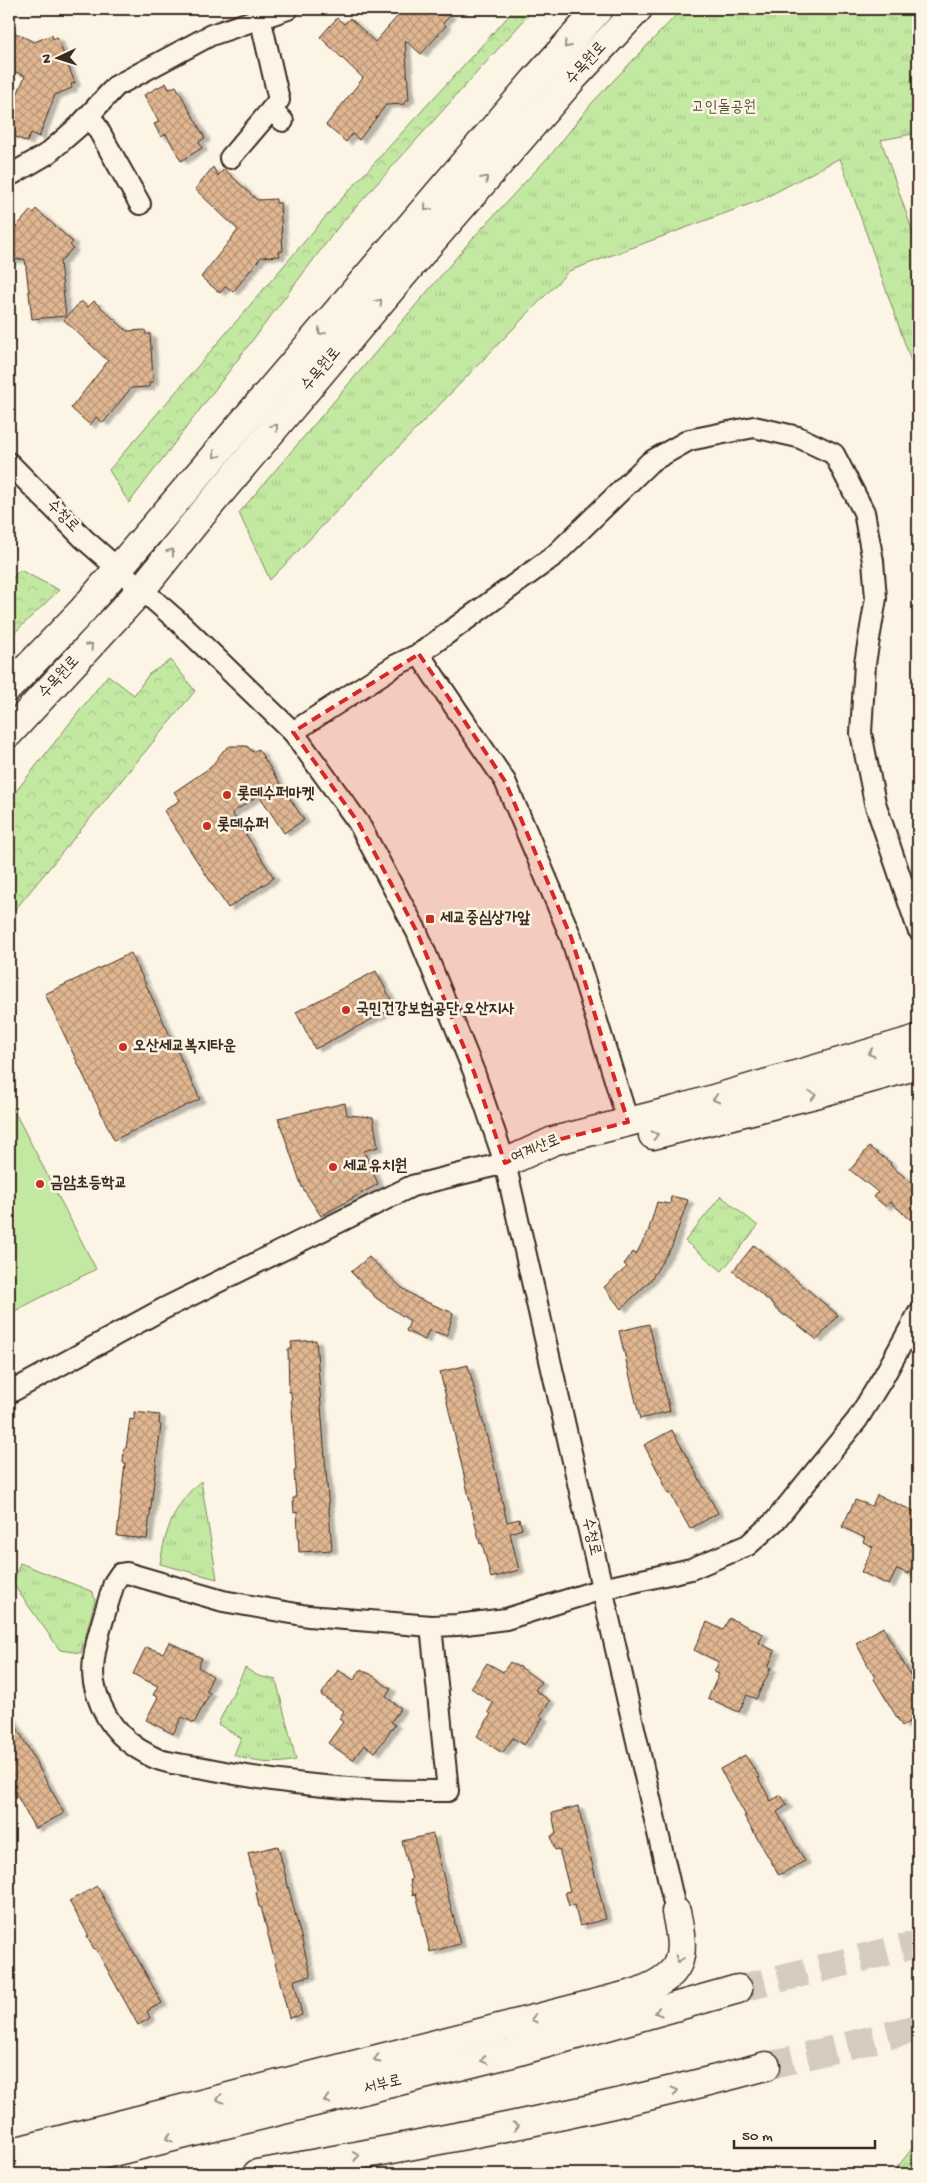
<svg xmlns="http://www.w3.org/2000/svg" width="927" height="2183" viewBox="0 0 927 2183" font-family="'Gochi Hand','Poor Story',sans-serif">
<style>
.forest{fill:url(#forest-crowns);stroke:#7f8960}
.park{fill:url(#park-tufts);stroke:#7f8960}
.pitch{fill:#c3e8a2;stroke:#7f8960}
.building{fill:url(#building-cross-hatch);stroke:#3b2a1e;filter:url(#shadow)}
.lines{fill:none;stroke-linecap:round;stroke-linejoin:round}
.secondary-tunnel{stroke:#d5ccbd;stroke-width:28;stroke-dasharray:28 14;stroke-linecap:butt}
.street-casing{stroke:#3b2a1e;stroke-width:24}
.secondary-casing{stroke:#3b2a1e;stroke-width:31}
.highway-casing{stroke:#3b2a1e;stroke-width:31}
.street{stroke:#fcf5e5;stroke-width:20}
.secondary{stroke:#fcf5e5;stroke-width:28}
.highway{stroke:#fcf5e5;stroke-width:28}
.oneway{stroke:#9c9082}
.marked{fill:#d62828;fill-opacity:0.2;stroke:#d62828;stroke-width:4;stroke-dasharray:10 6;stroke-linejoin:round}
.poi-dot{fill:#c8321e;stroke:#fcf5e5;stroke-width:2}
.labels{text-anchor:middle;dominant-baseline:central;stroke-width:5;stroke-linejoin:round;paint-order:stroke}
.street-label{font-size:16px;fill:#3b2a1e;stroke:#fcf5e5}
.park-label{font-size:16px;fill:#565038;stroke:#fcf5e5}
.poi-label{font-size:16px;font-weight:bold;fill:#3b2a1e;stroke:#fcf5e5;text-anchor:start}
</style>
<defs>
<pattern id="forest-crowns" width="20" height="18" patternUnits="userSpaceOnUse" patternTransform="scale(1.25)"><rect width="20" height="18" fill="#c3e8a2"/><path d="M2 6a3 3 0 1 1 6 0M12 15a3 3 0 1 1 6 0" fill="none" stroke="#a8c78b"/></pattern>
<pattern id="park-tufts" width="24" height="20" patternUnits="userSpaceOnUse" patternTransform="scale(1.25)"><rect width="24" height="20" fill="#c3e8a2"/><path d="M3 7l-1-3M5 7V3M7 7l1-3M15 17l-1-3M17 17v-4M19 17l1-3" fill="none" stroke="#a8c78b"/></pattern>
<pattern id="building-cross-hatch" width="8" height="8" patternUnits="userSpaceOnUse" patternTransform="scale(1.25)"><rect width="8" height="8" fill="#e1b792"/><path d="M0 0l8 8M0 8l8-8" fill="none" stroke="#b89577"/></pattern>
<filter id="shadow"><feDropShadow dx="5.5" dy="3" stdDeviation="1" flood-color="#0004"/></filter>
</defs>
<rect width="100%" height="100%" fill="#fcf5e5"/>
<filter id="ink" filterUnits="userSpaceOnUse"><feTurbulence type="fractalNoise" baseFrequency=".02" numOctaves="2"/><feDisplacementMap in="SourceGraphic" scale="10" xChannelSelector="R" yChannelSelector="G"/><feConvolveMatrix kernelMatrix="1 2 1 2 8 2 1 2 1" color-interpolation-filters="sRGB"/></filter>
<g filter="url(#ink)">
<!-- forest -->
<g class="forest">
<path d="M515,9H534L339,226L129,503L109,470L334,207Z"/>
<path d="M20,570L59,590L9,638V582Z"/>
<path d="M171,660L195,691L9,917V800L108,675L134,695L149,674Z"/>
<path d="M918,2141V2174H892Z"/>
</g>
<!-- park -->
<g class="park">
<path d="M682,9H918V133L881,140L918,247V381L840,158L761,200L569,271L270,580L239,513L472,239L553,152L592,103Z"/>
<path d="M721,1196L758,1226L722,1271L685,1241Z"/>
<path d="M201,1481L217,1579L160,1564C165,1530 175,1503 201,1481Z"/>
<path d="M20,1563L93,1592L95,1601L81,1653L60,1650L13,1584Z"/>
<path d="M245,1668L258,1676L276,1680L296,1760C274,1765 255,1763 234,1755L241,1738L218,1724Z"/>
</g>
<!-- pitch -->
<path class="pitch" d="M9,1101L96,1269L9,1314Z"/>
<!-- building -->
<g class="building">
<path d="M404,9H442L450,16L443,23L446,26L421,54L405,40L409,100H405V104L386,105L359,140L352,134L346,142L326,125L363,78L320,37L337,18L344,24L350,18L375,42Z"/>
<path d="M9,30L34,42L52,35L53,39L57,37L75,83L71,84L72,88L55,95L39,137L31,133L27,142L9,134V114L25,76L9,69Z"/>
<path d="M166,83L169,89L176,86L205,138L199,142L202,148L181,161L166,134L161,137L154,124L159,122L144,95Z"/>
<path d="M213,167L218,176L224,169L257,200L276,199V203H280L283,251L279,252L280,256L261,257L233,292L226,286L220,293L201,277L238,230L195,189Z"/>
<path d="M36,209L73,242L70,245L73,248L60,262L66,316L32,319L25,259L9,260V235L31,210L34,213Z"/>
<path d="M81,301L88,307L94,301L127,331L145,330L146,334H150L152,362L153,382L149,383V387L131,388L103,423L96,417L90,425L71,408L108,361L64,320Z"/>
<path d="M230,746H247L253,752L258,749L304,820L284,833L259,795L232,813L274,878L228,908L164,811L180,800L174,792L211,767L223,751Z"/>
<path d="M131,953L200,1099L114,1140L45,994Z"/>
<path d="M376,971L395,1007L315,1049L296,1012Z"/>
<path d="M345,1103L347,1115L373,1117L378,1147L364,1151L378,1184L321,1216L302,1187L278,1118Z"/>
<path d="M869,1147L891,1163L890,1165L918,1188V1226L890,1202L886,1207L874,1197L878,1192L850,1170Z"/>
<path d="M671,1196L688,1200L672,1246L650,1281L621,1309L604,1287L627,1267L624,1264L633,1252L636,1254L648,1232L657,1202L670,1204Z"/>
<path d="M754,1245L838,1315L817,1340L786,1315L785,1316L774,1307L775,1306L733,1271Z"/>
<path d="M369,1257L401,1287L417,1298L453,1313L447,1336L429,1330L425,1340L406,1331L410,1321L376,1298L351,1272Z"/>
<path d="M649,1324L670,1411L640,1419L619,1331Z"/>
<path d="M316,1340L332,1550L299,1552L297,1512L294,1513L293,1498H296L294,1471H296L291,1392H289L288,1349H292L291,1342Z"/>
<path d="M468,1365L492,1456L507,1522L519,1519L522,1529L510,1533L519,1570L491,1578L482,1543L480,1544L440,1372Z"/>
<path d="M134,1412L160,1415L159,1424L161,1425L147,1539L117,1536L125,1463H123L124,1448H126L130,1419L134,1420Z"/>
<path d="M672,1430L718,1513L690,1529L670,1493L668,1494L662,1482L663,1481L644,1445Z"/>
<path d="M877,1495L918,1513V1555L909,1574L897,1569L889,1585L861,1572L873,1547L863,1542L865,1538L842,1527L855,1500L872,1506Z"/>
<path d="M729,1618L763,1634L759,1643L775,1651L768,1667L771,1668L756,1699L747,1695L739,1712L708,1698L719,1674L714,1672L719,1662L694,1650L707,1622L723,1630Z"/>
<path d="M883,1627L918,1689V1717L902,1726L874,1679L875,1678L856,1643Z"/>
<path d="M169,1642L202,1658L198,1667L213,1676L206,1691L210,1693L194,1723L182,1717L173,1734L146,1720L158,1697L153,1695L158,1686L133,1674L146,1647L163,1653Z"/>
<path d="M510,1662L518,1667L519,1666L541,1682L535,1690L550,1701L540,1716L543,1718L524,1745L513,1738L502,1753L477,1736L491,1714L488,1712L493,1703L471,1688L487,1663L503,1672Z"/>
<path d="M361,1669L369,1674V1673L391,1689L386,1697L401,1708L391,1722L395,1725L375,1752L364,1745L353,1760L328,1743L343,1722L339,1719L344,1711L321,1695L338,1670L354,1680Z"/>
<path d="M9,1713L64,1813L35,1829L9,1781Z"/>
<path d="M745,1755L760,1778H758L771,1801L781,1795L787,1805L777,1812L805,1861L779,1875L744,1816H746L720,1769Z"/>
<path d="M578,1806L606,1919L580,1926L574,1905L569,1906L565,1892L570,1891L559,1849L555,1850L551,1836L556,1834L552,1813Z"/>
<path d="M433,1834L460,1944L430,1952L416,1894L413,1895L410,1880H412L402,1841Z"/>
<path d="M278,1846L311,1976L294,1980L302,2015L289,2018L261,1907H259L256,1892H257L248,1853Z"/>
<path d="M97,1886L162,2003L147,2011L150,2018L138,2025L96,1949H94L87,1936H89L69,1901Z"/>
</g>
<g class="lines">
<!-- secondary-tunnel -->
<g class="secondary-tunnel">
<path d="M738,1989L918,1944"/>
<path d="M766,2066L918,2028"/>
</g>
<defs>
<g id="street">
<path d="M260,17L279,100L271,110L283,121"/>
<path d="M90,115L140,204"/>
<path d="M230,158L271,110"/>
<path d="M9,176L47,154L79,126L116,86L211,35L288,9"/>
<path d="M9,463L84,539L180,623L293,732L358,822L417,932L474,1072L505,1163L676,1912"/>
<path d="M419,654L555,555L650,462L689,440L754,427L798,437L834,454L864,512L873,561L876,598L865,663L861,733L875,803L918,929"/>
<path d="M293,732L396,665L419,654L505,781L571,937L628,1122"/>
<path d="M9,1393L163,1309L412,1186L505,1163"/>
<path d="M431,1626L448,1791C366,1792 285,1785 204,1768C187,1765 164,1764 149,1755C119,1740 101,1716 94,1683C89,1654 106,1612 114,1583L120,1574L127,1573L223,1601L308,1616L431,1626L457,1625L506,1619L602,1589L691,1569L748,1545L775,1521L857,1420L884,1376L918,1314"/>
</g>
<g id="secondary">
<path d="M9,687L82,611L535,80L599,9"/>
<path d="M9,733L141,590L193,525L418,257L573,78L638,9"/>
<path d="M653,1135L815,1094L918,1065"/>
<path d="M505,1163L553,1141L676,1110L918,1039"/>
<path d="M9,2153L636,1993C684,1975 686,1959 676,1912"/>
<path d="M24,2174L512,2053L738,1989"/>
<path d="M257,2174C428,2143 598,2112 766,2066"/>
</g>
<path id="highway" d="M9,2158L20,2174"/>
</defs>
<!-- street casing -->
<use href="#street" class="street-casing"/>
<!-- secondary casing -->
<use href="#secondary" class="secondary-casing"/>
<!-- highway casing -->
<use href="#highway" class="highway-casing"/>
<!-- street -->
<use href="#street" class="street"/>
<!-- secondary -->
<use href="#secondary" class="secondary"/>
<!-- highway -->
<use href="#highway" class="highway"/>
</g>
<!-- one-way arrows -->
<defs><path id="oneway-chevron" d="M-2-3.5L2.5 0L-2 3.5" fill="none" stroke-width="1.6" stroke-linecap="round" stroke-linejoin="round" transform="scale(1.25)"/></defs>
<g class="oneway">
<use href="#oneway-chevron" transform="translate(567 45) rotate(132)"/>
<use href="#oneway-chevron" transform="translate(485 179) rotate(-49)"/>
<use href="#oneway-chevron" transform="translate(427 208) rotate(130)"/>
<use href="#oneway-chevron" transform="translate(379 302) rotate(-50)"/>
<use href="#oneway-chevron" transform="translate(321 332) rotate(130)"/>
<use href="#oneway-chevron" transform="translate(275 427) rotate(-50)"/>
<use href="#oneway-chevron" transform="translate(216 455) rotate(130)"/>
<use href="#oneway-chevron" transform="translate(171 552) rotate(-52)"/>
<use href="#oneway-chevron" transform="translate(90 646) rotate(-47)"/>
<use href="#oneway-chevron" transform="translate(871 1053) rotate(164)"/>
<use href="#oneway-chevron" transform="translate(813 1095) rotate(-15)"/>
<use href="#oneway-chevron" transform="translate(716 1099) rotate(164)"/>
<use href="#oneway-chevron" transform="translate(655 1135) rotate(-14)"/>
<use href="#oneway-chevron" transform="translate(679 1959) rotate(108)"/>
<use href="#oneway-chevron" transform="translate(658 2012) rotate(164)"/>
<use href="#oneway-chevron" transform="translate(534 2019) rotate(166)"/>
<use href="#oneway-chevron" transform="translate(377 2059) rotate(166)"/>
<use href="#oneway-chevron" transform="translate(484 2060) rotate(166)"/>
<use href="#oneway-chevron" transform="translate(675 2091) rotate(-15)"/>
<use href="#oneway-chevron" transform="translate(220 2099) rotate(166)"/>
<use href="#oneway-chevron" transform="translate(327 2100) rotate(167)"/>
<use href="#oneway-chevron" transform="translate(516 2126) rotate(-12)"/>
<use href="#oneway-chevron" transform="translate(169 2138) rotate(166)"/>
<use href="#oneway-chevron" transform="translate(356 2156) rotate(-10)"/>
</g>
</g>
<!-- marked area -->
<path class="marked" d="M419,654L505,781L571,937L628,1122L553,1141L505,1163L474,1072L417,932L358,822L293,732Z"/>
<!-- markers -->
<g class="poi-dot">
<circle cx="227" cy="795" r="5"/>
<circle cx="207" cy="826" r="5"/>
<rect x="425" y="914" width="10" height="10" rx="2.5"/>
<circle cx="346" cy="1010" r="5"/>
<circle cx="123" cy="1047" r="5"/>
<circle cx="333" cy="1167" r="5"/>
<circle cx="40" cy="1184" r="5"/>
</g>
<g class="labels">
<!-- street labels -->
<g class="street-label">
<text transform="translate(587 64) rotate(-47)">수목원로</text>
<text transform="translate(322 370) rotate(-50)">수목원로</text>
<text transform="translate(62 517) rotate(45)">수청로</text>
<text transform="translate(60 678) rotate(-47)">수목원로</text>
<text transform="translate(536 1150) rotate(-22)">여계산로</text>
<text transform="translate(590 1537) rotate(77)">수청로</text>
<text transform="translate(383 2086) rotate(-14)">서부로</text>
</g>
<!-- park labels -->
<g class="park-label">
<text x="724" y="108">고인돌공원</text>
</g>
<!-- poi labels -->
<g class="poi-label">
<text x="237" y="795">롯데수퍼마켓</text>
<text x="217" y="826">롯데슈퍼</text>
<text x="440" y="919">세교중심상가앞</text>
<text x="356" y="1010">국민건강보험공단 오산지사</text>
<text x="133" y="1047">오산세교복지타운</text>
<text x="343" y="1167">세교유치원</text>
<text x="50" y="1184">금암초등학교</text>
</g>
</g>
<!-- margin -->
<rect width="927" height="2183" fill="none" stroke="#fcf5e5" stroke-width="30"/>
<rect x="15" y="15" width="897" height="2153" fill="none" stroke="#3b2a1e" stroke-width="2" filter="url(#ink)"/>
<!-- north arrow -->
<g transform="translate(58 58) rotate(266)" stroke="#fcf5e5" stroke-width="4" paint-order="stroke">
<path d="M0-4L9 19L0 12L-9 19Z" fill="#3b2a1e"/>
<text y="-8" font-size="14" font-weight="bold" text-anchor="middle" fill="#3b2a1e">N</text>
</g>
<!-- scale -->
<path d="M734 2140v8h141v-8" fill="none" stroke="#3b2a1e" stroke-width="2.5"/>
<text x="742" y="2140" font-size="15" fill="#3b2a1e" stroke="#fcf5e5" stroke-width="4" paint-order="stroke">50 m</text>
</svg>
